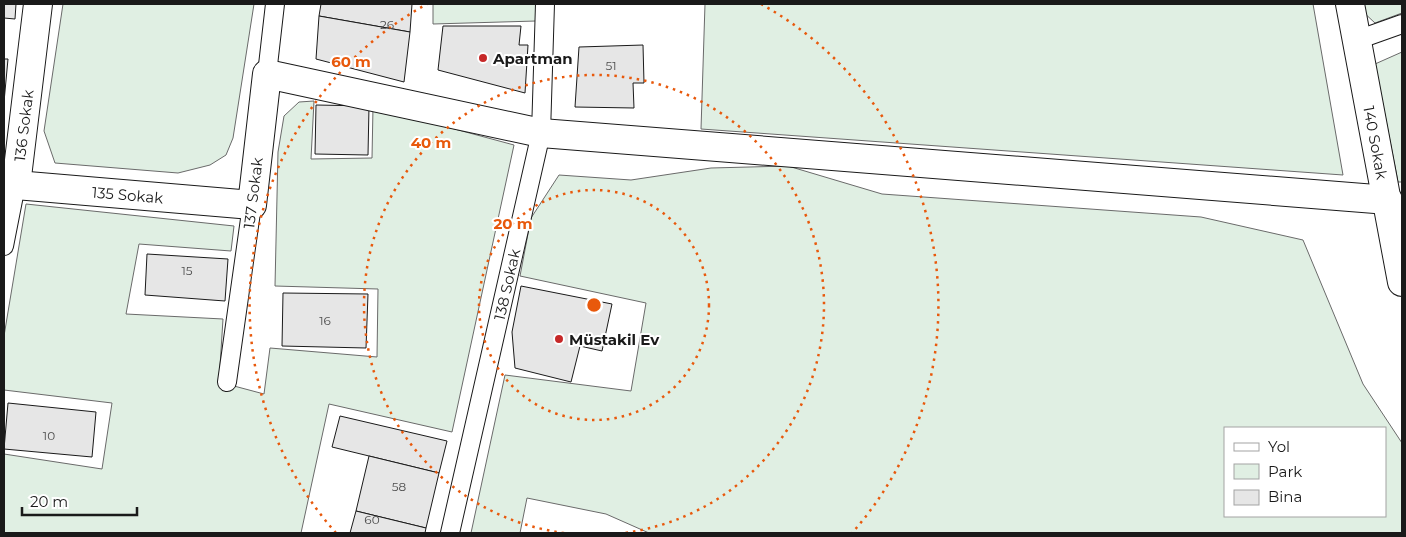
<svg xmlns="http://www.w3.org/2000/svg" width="1406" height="537" viewBox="0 0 1406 537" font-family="Montserrat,sans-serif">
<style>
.green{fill:#e0efe3;stroke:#6a6a6a;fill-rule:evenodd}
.building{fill:#e6e6e6;stroke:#1a1a1a}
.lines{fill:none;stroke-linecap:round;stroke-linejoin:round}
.service-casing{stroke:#1a1a1a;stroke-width:20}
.minor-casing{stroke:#1a1a1a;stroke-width:30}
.secondary-casing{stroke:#1a1a1a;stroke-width:30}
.service{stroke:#fff;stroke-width:18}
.minor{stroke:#fff;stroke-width:28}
.secondary{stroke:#fff;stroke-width:28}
.ring{fill:none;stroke:#e8590c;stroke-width:2.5;stroke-dasharray:2.5 5}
.poi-dot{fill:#c62828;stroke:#fff;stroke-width:2}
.labels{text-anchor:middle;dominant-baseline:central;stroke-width:4;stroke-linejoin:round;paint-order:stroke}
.number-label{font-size:12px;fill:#4d4d4d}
.poi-label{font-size:15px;font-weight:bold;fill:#1a1a1a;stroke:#fff;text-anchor:start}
.street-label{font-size:15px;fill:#1a1a1a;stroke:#fff}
.centre{fill:#e8590c;stroke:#fff;stroke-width:2.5}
.ring-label{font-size:15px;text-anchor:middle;font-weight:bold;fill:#e8590c;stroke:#fff;stroke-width:4;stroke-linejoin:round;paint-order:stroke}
</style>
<rect width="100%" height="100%" fill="#fff"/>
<!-- green -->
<g class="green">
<path d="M63,4H254L233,138L226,155L210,165L178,173L55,163L44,131Z"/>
<path d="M433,4H536V21L433,24Z"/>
<path d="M705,4H1313L1343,175L701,129Z"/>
<path d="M1361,4H1402V13L1375,23L1361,10Z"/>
<path d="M1402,52V182H1398L1375,64Z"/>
<path d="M314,101L311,159L372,158L373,107L514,145L452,432L329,404L301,533H4V454L102,469L112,403L4,390V336L26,204L234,226L231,251L139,244L126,314L223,319L219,382L264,394L270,348L377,357L378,289L275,286L278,152L284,116L299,102Z"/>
<path d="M788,166L882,194L1201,217L1303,240L1363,384L1402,443V533H649L606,514L527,498L520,533H471L505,375L631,391L646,303L520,276L531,218L559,175L631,180L711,168ZM1225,428H1385V516H1225Z"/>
</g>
<!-- building -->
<g class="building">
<path d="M4,4H16L15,19L4,18Z"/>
<path d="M321,4H412L410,32L319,16Z"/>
<path d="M319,16L410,32L404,82L316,59Z"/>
<path d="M443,26H521L519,45H528L525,93L438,70Z"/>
<path d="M643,45L644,83H633L634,108L575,107L579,47Z"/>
<path d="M4,59H8L4,102Z"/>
<path d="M316,105L369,106L368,155L315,154Z"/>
<path d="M147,254L228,259L225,301L145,295Z"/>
<path d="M521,286L612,304L602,351L580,346L571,382L515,368L512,332Z"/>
<path d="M283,293L368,294L366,348L282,346Z"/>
<path d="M8,403L96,412L92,457L4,449Z"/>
<path d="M340,416L447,441L439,473L332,447Z"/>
<path d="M369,456L439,473L426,528L356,511Z"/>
<path d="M356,511L426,528L425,533H350Z"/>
</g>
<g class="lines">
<defs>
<g id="service">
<path d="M1357,40L1402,24"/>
<path d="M267,74L275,4"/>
<path d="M4,246L16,185"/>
<path d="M227,382L252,205"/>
<path id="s1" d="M450,533L541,133L545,4"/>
</g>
<g id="minor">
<path id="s2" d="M4,184L252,205L267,74L541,133L1388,200"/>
<path id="s3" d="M16,185L38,4"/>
</g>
<g id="secondary">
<path id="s4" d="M1350,4L1402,282"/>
</g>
</defs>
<!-- service casing -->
<use href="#service" class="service-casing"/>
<!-- minor casing -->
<use href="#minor" class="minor-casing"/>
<!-- secondary casing -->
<use href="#secondary" class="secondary-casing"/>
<!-- service -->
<use href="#service" class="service"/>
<!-- minor -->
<use href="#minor" class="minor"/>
<!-- secondary -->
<use href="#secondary" class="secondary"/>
</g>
<!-- distance rings -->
<g class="ring">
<circle cx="594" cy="305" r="115"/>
<path d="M564 533A230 230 0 1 1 624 533"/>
<path d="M336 533A344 344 0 0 1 427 4M761 4A344 344 0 0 1 852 533"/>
</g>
<!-- markers -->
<g class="poi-dot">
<circle cx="483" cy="58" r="5"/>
<circle cx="559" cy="339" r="5"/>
</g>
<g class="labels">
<!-- number labels -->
<g class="number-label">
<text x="387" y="24">26</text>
<text x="611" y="65">51</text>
<text x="187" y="270">15</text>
<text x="325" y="320">16</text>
<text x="49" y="435">10</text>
<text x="399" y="486">58</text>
<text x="372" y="519">60</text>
</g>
<!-- poi labels -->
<g class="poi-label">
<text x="493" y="58">Apartman</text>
<text x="569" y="339">Müstakil Ev</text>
</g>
<!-- street labels -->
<g class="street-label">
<text stroke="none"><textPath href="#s3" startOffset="60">136 Sokak</textPath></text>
<text stroke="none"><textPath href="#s4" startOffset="141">140 Sokak</textPath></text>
<text transform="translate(253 193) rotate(-83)">137 Sokak</text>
<text stroke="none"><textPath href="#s2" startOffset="124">135 Sokak</textPath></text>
<text stroke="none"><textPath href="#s1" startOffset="255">138 Sokak</textPath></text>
</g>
</g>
<circle cx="594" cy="305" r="8" class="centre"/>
<g class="ring-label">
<text x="351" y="67">60 m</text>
<text x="431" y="148">40 m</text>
<text x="513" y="229">20 m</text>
</g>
<!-- border -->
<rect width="1406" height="537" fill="none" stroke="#1a1a1a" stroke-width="10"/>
<!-- legend -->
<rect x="1224" y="427" width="162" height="90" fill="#ffffff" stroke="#a3a3a3"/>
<rect x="1234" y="443" width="25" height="8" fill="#ffffff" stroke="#a3a3a3"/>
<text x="1268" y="452" font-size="15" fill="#1a1a1a">Yol</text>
<rect x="1234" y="464" width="25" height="15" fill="#e0efe3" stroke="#a3a3a3"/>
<text x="1268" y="477" font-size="15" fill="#1a1a1a">Park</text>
<rect x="1234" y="490" width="25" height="15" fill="#e6e6e6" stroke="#a3a3a3"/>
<text x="1268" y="502" font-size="15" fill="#1a1a1a">Bina</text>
<!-- scale -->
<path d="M22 507v8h115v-8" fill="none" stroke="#1a1a1a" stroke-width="2.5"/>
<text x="30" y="507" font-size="15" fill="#1a1a1a" stroke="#ffffff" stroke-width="4" paint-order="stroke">20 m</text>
</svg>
